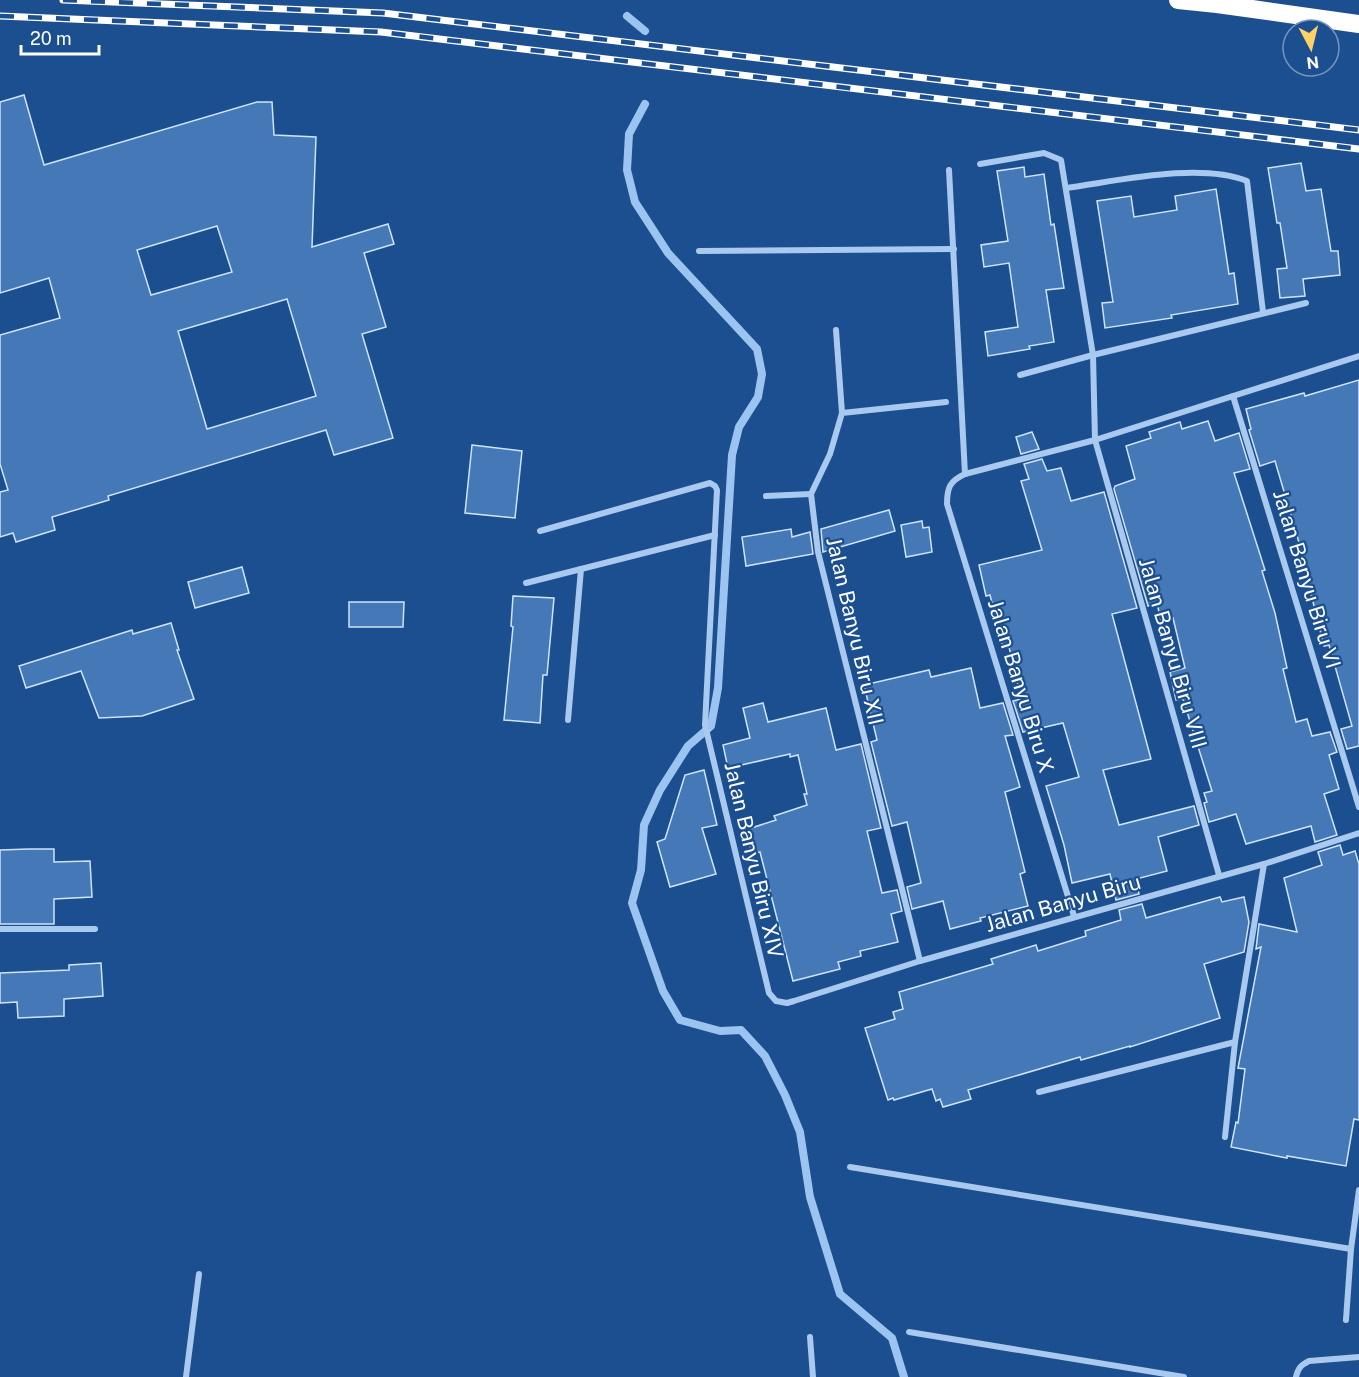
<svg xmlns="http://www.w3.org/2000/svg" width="1359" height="1377" viewBox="0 0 1359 1377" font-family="'Public Sans',sans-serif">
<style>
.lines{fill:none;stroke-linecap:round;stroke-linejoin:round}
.stream{stroke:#9cc4f0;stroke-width:8}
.building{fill:#4478b7;stroke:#cfe3fa;stroke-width:1.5;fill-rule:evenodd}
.street{stroke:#a9c9ee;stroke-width:6}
.highway{stroke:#fff;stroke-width:18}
.rail-casing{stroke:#fff;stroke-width:7}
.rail{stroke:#1b4f8f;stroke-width:4.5;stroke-dasharray:14;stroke-linecap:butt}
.labels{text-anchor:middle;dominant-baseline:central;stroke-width:4.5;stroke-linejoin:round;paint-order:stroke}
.street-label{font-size:21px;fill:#fff;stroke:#1b4f8f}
</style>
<rect width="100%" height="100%" fill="#1b4f8f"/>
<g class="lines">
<!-- stream -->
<g class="stream">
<path d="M627,16L645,31"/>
<path d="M645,104L629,134L627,170L635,202L668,253L757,349L762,374L758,397L739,427L732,455L718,688L711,726L688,746L660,790L644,825L641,870L632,903L663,991L680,1020L720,1031L741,1030L765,1056L785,1095L800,1132L810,1197L840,1294L892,1338L904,1377"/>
</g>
</g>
<!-- building -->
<g class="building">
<path d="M24,95L44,165L257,102H272L274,135L316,137L312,247L388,224L394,244L364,253L386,327L362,334L393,438L334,455L326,430L108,496L109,500L52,517L55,530L16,542L13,533L0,537V492L8,490L0,464V335L60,318L49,278L0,293V102ZM217,226L232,272L151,295L137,250ZM287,299L316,396L207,429L178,331Z"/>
<path d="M1301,163L1306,191L1321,189L1331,251H1338L1340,275L1303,279L1305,296L1280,298L1277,269L1287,268L1280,223H1277L1268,168Z"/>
<path d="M1024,167L1025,177L1044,174L1051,225L1054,224L1064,288L1046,290L1054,342L1029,346L1030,349L988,356L985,332L1018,327L1009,263L984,267L981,245L1008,241L997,171Z"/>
<path d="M1216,189L1229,274L1234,273L1238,304L1171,315L1172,318L1105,328L1102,303L1113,302L1097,201L1131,196L1134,217L1177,210L1175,196Z"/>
<path d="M1359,380V746L1347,749L1341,729L1352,726L1329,645L1324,646L1299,546H1300L1275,461L1260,466L1249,430L1251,429L1246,409L1304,393L1305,396Z"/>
<path d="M1208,421L1215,441L1239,433L1250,469L1234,473L1265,570L1262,571L1275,613L1287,668L1283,669L1296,722L1307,719L1312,736L1330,732L1337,752L1329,755L1339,789L1324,794L1337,835L1315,842L1311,826L1246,844L1236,814L1209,822L1204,803L1207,802L1204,793L1212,791L1183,699L1176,700L1170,672L1185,668L1173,618L1161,621L1157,603L1148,606L1114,489L1115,486L1135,479L1126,446L1151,438L1149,432L1180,422L1182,429Z"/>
<path d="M1032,432L1039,449L1021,454L1016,437Z"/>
<path d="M472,445L522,451L515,518L465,513Z"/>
<path d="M1042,459L1047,471L1061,468L1071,501L1104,492L1137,608L1112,614L1151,759L1103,770L1119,825L1194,806L1199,825L1158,837L1167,871L1136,879L1139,894L1116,900L1110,874L1072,883L1064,845L1046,786L1079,777L1063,723L1023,732L1013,701L1021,699L1009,647L1003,648L990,595L986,596L979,565L1042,550L1021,481L1029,479L1024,464Z"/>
<path d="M889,510L895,531L823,552L821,529Z"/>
<path d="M922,521L923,528L929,527L932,552L906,557L901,525Z"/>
<path d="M791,529L792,537L810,532L813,554L746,566L742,537Z"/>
<path d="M242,567L249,593L195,608L188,582Z"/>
<path d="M513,596L554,598L547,675H543L540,723L504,720L513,627L511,626Z"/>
<path d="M349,602H404L403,627H349Z"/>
<path d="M171,623L179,650H177L194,699L142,716L99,718L81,671L26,688L19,666L132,630L133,634Z"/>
<path d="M971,668L980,708L1003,703L1013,735L1005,736L1020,787L1005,792L1025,872L1020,874L1028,906L980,918L981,921L950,929L943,901L912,909L907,887L921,883L907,822L892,826L871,742L877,740L864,685L929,670L931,677Z"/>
<path d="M763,703L768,722L826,708L836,750L861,744L881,828L867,831L882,893L897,890L902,911L891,914L898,942L860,951L861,956L838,962L840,969L793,981L760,852L752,854L745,830L776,820L774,816L807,805L804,794H807L798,755L790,757V754L728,768L723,745L750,738L743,708Z"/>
<path d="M704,770L717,825L702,828L716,874L670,887L657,842L665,839L685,775Z"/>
<path d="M1340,845L1343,855L1355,851L1359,864V1120L1354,1119L1346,1166L1287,1156V1158L1231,1147L1236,1122L1238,1123L1245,1069L1238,1068L1261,947L1256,949L1259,924L1297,932L1284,878L1322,865L1318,852Z"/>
<path d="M29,849H54V862L90,861L92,897L54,899V924H0V850Z"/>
<path d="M1220,897L1222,902L1244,897L1249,922L1244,952L1204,964L1220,1018L1130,1047V1046L1081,1060L1080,1057L968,1090L971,1099L943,1107L940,1099L936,1101L932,1089L894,1100L893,1098L888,1100L865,1028L895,1019L893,1012L903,1009L899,992L993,964L991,959L1036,945L1038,951L1086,936L1085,931L1121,920L1119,910L1142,904L1146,918Z"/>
<path d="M101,963L103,996L64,999V1016L18,1018L17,1002L0,1003V973L69,970V965Z"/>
</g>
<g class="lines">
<!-- street -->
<g class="street">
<path d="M980,164L1044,153L1061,160L1093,355L1095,440L1219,875"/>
<path d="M949,170L965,474"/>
<path d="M1066,188C1118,181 1198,162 1247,181L1263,312"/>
<path d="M699,251L954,249"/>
<path d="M836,330L842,413"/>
<path d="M1020,375L1093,355L1306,303"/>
<path d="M1233,396L1359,807"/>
<path d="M766,496L811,494"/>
<path d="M540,531L710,483L715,486L717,490L705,725L769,993L776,1001L787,1003L794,1001L920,961L1264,864L1359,833"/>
<path d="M526,583L715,535"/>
<path d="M568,720L581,569"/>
<path d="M1074,916L947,504C947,487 950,481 965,474L1095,440L1359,356"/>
<path d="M0,929H95"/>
<path d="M920,961L818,552L811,494L830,454L842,413L946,402"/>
<path d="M1039,1092L1235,1042"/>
<path d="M1225,1137L1235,1042L1264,864"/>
<path d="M850,1167L1351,1249L1359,1190"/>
<path d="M1346,1320L1351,1249"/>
<path d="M909,1332L1184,1377"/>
<path d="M810,1337L813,1377"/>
<path d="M186,1377L199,1274"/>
<path d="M1296,1377C1298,1368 1301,1365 1309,1361L1359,1357"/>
</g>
<!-- highway -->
<path class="highway" d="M1178,0L1217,4L1359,24"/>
<defs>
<g id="rail">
<path d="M63,0L383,13L1359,130"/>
<path d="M0,16L381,32L1359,149"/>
</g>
</defs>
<!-- rail casing -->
<use href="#rail" class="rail-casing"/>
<!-- rail -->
<use href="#rail" class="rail"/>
</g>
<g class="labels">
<!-- street labels -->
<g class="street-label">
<text transform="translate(1307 579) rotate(73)">Jalan Banyu Biru VI</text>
<text transform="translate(855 631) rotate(77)">Jalan Banyu Biru XII</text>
<text transform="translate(1173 653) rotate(74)">Jalan Banyu Biru VIII</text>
<text transform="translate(1021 686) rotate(73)">Jalan Banyu Biru X</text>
<text transform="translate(754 860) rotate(77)">Jalan Banyu Biru XIV</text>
<text transform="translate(1063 903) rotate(-16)">Jalan Banyu Biru</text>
</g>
</g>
<!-- north arrow -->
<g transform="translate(1311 48) rotate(173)"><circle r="28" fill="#1b4f8f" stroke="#7695bc" stroke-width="1.5"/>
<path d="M0-4.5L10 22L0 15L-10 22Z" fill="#ffd166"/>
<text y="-9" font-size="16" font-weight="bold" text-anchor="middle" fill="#ffffff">N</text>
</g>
<!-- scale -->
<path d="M21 45v9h78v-9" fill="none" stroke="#ffffff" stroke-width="3"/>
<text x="30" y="45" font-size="18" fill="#ffffff" stroke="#1b4f8f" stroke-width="4.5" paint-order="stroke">20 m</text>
</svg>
